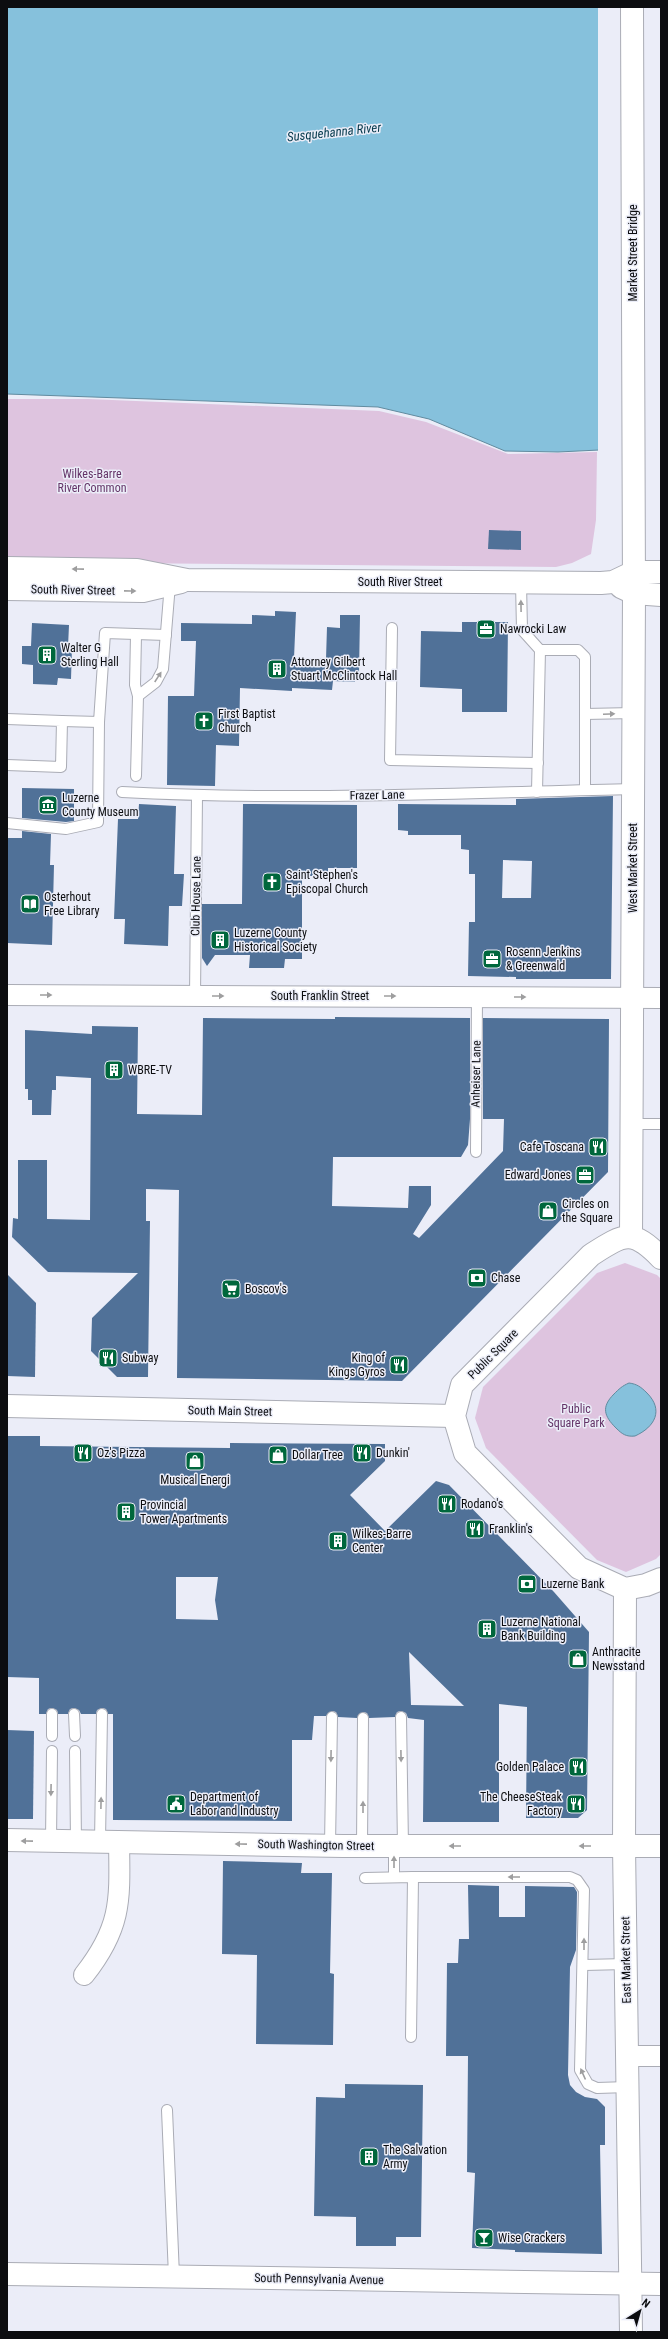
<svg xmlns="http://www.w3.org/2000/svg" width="668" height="2339" viewBox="0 0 668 2339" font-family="'Roboto Condensed',sans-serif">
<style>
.green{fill:#dec4df}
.water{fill:#86c1dc;stroke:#618b9f}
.pier{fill:#ebedf8}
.building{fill:#507198;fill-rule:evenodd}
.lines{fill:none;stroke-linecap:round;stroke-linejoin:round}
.lane-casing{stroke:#aaacb5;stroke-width:12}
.street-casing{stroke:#aaacb5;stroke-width:22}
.secondary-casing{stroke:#aaacb5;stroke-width:24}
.primary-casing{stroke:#aaacb5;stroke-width:24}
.lane{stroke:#fff;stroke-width:10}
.street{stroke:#fff;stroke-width:20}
.secondary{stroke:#fff;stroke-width:22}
.primary{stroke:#fff;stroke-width:22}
.oneway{fill:#9e9e9f}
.labels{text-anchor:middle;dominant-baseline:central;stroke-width:3;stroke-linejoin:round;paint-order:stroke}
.street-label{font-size:12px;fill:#0c0d10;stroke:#ebedf8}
.park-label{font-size:12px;fill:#643468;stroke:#ebedf8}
.poi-label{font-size:12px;fill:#0c0d10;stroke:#ebedf8;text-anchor:start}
.water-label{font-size:13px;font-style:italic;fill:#013649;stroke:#ebedf8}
</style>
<rect width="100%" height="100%" fill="#ebedf8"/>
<!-- green -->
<g class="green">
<path d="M7,399H88L379,411L426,422L508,454L597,452L596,520L591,554L572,563L556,567L7,562Z"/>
<path d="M625,1263L657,1275L661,1279V1554L656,1559L626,1572L597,1560L486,1448L475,1418L483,1387L597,1273Z"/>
</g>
<!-- water -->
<g class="water">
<path d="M7,7H661V447L558,452L505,451L429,419L378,407L7,394Z"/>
<path d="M629,1383C637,1384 641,1387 647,1393C664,1410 655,1427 635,1436C626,1437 622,1434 616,1428C604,1416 601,1407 614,1394C619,1389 622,1386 629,1383Z"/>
</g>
<!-- pier -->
<path class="pier" d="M598,7H661V449L598,452Z"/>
<!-- building -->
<g class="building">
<path d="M489,530L521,531V550L488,549Z"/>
<path d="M275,611L296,612L294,658L326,659L327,627L340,628V615H360L359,674H355V682L333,681L332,690L292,688V691L240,688L239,746L216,745L215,786L167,785L168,696H194L196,641H181V623L252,624V615L275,616Z"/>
<path d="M462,622H508L507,712H462V689L420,687L421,631L462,632Z"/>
<path d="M32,623L69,625L68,647H72L71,679L58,678L57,685L33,684V665L22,664V646H31Z"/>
<path d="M22,788L74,789V821L66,822L22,818Z"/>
<path d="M613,796L611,979H516V977L468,976L469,922H475V874H469V850L461,849V835H408V831L398,830V804L516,805V799ZM503,860L532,861L531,898H502Z"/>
<path d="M139,804L176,806L174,874H184L182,906H169L168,946L124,944L125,919H114L118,819H138Z"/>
<path d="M243,804L357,805V868H328V876H302V959H285L284,968H249L250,955H215L207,966L202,958V904H242Z"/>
<path d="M22,831L51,834L50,865H54L52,945L7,943V838H22Z"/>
<path d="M335,1017L470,1018V1119L468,1145L461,1157H333L332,1206L408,1208L409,1186H431V1205L413,1234L419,1238L503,1151L504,1119H483V1018L609,1019L608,1172L402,1381L177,1378L179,1190L146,1189V1221H150L148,1377H117L91,1351L92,1318L138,1273L48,1272L12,1237L13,1218L18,1219V1160H47V1219L90,1220L91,1078L56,1076V1090H52L51,1115H32V1100H28V1089H25V1030L92,1034V1026L138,1027L137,1114L202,1115L203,1018L335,1019Z"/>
<path d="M7,1274L36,1303L35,1377L7,1376Z"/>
<path d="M7,1436H40V1446L230,1448V1443L385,1444V1461L350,1495L385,1531L436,1481L449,1485L554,1592L589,1632L587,1810L578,1818H526L527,1707L499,1704V1822H423L424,1720L408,1718L406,1713L401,1711L397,1712L395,1717L369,1718L367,1713L363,1712L357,1718L338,1717L336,1712L332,1711L326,1716H314L312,1740H292V1821L113,1820V1714H108L106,1709L102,1708L97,1710L96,1714H81L79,1710L74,1708L70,1709L68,1714H58L57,1710L52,1708L48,1709L46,1714H39V1678L7,1677ZM176,1577H218L215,1600L218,1620L176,1619ZM409,1652L464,1706L411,1705Z"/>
<path d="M7,1730L34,1731L33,1819H7Z"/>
<path d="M223,1861L302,1863L301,1873H332L330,1973L334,1974L333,2045L256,2044L257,1955L222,1954Z"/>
<path d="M468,1885L499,1886V1917H525V1886L574,1887L577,1892L576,1950L570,1967L568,2075L570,2085L576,2092L585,2097L597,2099L605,2107V2145H600L602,2254L515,2252V2250L472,2248L475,2173L467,2172L468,2056H446L447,1963H458L459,1939H469Z"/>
<path d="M345,2084L423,2085L421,2237H396V2246H356V2217L314,2216L316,2097L345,2098Z"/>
</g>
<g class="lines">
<defs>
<g id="lane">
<path d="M521,583L522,630L540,650L537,792"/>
<path d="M392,628L390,760L538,763"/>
<path d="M136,635L135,685L138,696L156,682L163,669L170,584"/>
<path d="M540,650H578L585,657V790"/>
<path d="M585,714L634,713"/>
<path d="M7,719L62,721L61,767L7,765"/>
<path d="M62,721L99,722L105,633L166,635"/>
<path d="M136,776L138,696"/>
<path d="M122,792C292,801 463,793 633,789"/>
<path d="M7,823L66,829L98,822L99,722"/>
<path d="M195,996L197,796"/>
<path d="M631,1124H661"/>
<path d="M476,1152L477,996"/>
<path d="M74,1714L75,1736"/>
<path d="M401,1717L403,1846"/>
<path d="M52,1736V1714"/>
<path d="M75,1751L76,1842"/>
<path d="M51,1841L52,1751"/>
<path d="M100,1842L102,1714"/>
<path d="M330,1846L332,1717"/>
<path d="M362,1846L363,1718"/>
<path d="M394,1877V1846"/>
<path d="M413,1877H570L577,1880L584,1890L580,2070L588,2084L597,2088L628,2087"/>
<path d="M365,1878L413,1877L411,2037"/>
<path d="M584,1965L626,1964"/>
<path d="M167,2110L174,2276"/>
</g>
<g id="street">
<path d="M7,995L661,998"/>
<path d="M84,1975C122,1927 120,1900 119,1842"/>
<path d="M628,2056H661"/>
</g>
<g id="secondary">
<path d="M631,1237L634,593"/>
<path d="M661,1258C632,1228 624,1234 591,1255L462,1385L454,1416L465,1453L579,1568L625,1589L646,1585L661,1579"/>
<path d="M7,1406L454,1416"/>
<path d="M625,1589L624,1846L631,2332"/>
<path d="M7,1840L343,1846H661"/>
<path d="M7,2274L661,2284"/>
</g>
<g id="primary">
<path d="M632,7L634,593"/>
<path d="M7,568L137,570L187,580L601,583L613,582L634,572H661"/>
<path d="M621,587L634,593L661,595"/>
<path d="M7,589L143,591L181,582"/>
</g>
</defs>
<!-- lane casing -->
<use href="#lane" class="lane-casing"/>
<!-- street casing -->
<use href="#street" class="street-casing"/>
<!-- secondary casing -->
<use href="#secondary" class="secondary-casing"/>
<!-- primary casing -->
<use href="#primary" class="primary-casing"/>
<!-- lane -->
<use href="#lane" class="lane"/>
<!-- street -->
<use href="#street" class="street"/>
<!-- secondary -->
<use href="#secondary" class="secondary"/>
<!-- primary -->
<use href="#primary" class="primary"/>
</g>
<!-- one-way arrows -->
<defs><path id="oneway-solid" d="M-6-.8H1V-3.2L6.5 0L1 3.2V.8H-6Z"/></defs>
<g class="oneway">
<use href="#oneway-solid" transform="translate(78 569) rotate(-179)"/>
<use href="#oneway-solid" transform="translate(130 591) rotate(1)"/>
<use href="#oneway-solid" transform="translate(521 606) rotate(-91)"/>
<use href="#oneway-solid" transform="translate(158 677) rotate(-57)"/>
<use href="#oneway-solid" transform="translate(609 714) rotate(-2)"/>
<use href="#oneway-solid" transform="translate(46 995)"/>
<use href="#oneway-solid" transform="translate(218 996)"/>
<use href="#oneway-solid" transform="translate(390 996)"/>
<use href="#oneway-solid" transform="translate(520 997)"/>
<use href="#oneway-solid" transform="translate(331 1756) rotate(91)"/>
<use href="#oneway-solid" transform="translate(401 1756) rotate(89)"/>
<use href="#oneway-solid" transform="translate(51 1790) rotate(91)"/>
<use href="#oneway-solid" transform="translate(101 1803) rotate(-89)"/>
<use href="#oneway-solid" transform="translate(363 1807) rotate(-90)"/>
<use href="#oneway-solid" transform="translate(27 1841) rotate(-179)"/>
<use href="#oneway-solid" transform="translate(241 1844) rotate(-179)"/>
<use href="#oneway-solid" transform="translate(455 1846) rotate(180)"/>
<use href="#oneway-solid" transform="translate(585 1846) rotate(180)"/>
<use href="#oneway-solid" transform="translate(394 1862) rotate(-90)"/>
<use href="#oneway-solid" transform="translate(514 1877) rotate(180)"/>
<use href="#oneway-solid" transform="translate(584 1944) rotate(-90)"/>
<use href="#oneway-solid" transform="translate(583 2074) rotate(-114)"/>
</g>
<!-- icons -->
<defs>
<symbol id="office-square" viewBox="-11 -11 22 22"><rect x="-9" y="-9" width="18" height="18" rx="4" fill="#00673c" stroke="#ebedf8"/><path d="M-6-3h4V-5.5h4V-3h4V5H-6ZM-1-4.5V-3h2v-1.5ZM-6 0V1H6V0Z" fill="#fff"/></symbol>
<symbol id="building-square" viewBox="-11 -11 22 22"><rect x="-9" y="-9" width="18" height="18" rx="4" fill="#00673c" stroke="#ebedf8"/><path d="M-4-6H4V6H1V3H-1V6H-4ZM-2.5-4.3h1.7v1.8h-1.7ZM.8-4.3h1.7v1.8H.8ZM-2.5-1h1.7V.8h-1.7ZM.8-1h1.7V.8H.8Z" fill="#fff"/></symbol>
<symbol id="church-square" viewBox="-11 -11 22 22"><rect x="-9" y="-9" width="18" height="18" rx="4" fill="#00673c" stroke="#ebedf8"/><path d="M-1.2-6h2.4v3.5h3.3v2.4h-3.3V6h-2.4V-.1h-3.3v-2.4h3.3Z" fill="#fff"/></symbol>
<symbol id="museum-square" viewBox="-11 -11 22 22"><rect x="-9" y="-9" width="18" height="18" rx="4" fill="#00673c" stroke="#ebedf8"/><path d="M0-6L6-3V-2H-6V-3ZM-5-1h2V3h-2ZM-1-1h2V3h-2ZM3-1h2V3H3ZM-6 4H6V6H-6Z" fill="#fff"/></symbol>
<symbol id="library-square" viewBox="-11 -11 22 22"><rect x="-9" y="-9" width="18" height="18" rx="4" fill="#00673c" stroke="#ebedf8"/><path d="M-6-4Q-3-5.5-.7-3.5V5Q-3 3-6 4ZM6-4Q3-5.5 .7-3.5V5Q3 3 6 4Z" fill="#fff"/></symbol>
<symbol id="restaurant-square" viewBox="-11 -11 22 22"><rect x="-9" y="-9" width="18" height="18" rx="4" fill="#00673c" stroke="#ebedf8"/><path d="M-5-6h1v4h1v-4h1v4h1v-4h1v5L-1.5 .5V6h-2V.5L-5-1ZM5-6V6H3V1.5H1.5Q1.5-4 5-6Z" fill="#fff"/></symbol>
<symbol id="shop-square" viewBox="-11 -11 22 22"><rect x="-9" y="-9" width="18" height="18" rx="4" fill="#00673c" stroke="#ebedf8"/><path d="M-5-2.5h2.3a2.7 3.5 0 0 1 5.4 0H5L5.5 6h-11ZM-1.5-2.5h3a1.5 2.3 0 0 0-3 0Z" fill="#fff"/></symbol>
<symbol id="bank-square" viewBox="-11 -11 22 22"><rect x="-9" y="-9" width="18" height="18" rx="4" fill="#00673c" stroke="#ebedf8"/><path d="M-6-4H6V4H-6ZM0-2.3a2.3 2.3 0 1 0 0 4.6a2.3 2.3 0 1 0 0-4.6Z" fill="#fff"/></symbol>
<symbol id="supermarket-square" viewBox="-11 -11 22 22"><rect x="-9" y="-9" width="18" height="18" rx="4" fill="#00673c" stroke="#ebedf8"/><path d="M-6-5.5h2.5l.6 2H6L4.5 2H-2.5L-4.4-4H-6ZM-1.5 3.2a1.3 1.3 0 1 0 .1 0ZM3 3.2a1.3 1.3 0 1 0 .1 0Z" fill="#fff"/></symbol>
<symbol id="civic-square" viewBox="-11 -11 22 22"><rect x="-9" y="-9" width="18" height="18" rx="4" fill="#00673c" stroke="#ebedf8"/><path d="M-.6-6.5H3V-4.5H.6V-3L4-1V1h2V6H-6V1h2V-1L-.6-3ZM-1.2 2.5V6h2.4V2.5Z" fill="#fff"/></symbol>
<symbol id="bar-square" viewBox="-11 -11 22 22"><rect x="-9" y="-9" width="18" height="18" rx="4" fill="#00673c" stroke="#ebedf8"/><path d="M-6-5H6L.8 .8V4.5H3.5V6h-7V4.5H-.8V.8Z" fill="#fff"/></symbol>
</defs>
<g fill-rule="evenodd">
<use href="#office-square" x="475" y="618" width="22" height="22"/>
<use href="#building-square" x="36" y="644" width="22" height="22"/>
<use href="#building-square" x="266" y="658" width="22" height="22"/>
<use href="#church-square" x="193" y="710" width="22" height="22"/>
<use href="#museum-square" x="37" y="794" width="22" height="22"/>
<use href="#church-square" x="261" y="871" width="22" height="22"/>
<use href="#library-square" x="19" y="893" width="22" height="22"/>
<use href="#building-square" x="209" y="929" width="22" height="22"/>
<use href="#office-square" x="481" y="948" width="22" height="22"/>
<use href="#building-square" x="103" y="1059" width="22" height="22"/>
<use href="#restaurant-square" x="587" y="1136" width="22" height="22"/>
<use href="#office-square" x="574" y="1164" width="22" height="22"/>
<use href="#shop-square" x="537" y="1200" width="22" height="22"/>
<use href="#bank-square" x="466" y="1267" width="22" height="22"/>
<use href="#supermarket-square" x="220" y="1278" width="22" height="22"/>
<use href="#restaurant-square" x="97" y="1347" width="22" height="22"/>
<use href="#restaurant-square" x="388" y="1354" width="22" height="22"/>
<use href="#restaurant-square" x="72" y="1442" width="22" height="22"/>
<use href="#restaurant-square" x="351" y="1442" width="22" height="22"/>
<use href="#shop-square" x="267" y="1444" width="22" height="22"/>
<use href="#shop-square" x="184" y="1450" width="22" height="22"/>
<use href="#restaurant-square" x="436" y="1493" width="22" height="22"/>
<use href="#building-square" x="115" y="1501" width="22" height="22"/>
<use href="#restaurant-square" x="464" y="1518" width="22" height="22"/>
<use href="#building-square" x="327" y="1530" width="22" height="22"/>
<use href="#bank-square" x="516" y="1573" width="22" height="22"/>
<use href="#building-square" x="476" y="1618" width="22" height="22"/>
<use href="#shop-square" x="567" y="1648" width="22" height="22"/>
<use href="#restaurant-square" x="567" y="1756" width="22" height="22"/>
<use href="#civic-square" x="165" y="1793" width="22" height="22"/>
<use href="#restaurant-square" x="565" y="1793" width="22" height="22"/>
<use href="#building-square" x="358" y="2146" width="22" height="22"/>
<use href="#bar-square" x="473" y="2227" width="22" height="22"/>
</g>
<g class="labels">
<!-- street labels -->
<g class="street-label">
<text transform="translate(633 253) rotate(-90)">Market Street Bridge</text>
<text x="400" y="582">South River Street</text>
<text transform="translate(73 590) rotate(1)">South River Street</text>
<text transform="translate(377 795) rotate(-1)">Frazer Lane</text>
<text transform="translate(633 868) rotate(-90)">West Market Street</text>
<text transform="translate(196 896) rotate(-89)">Club House Lane</text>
<text x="320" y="996">South Franklin Street</text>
<text transform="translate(476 1074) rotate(-89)">Anheiser Lane</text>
<text transform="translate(493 1354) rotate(-45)">Public Square</text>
<text transform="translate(230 1411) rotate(1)">South Main Street</text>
<text transform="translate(316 1845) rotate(1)">South Washington Street</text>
<text transform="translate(626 1960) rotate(-91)">East Market Street</text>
<text transform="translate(319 2279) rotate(1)">South Pennsylvania Avenue</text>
</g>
<!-- park labels -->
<g class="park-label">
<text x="92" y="474">Wilkes-Barre<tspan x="92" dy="14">River Common</tspan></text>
<text x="576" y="1409">Public<tspan x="576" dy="14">Square Park</tspan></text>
</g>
<!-- poi labels -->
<g class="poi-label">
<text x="500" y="629">Nawrocki Law</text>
<text x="61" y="648">Walter G<tspan x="61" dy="14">Sterling Hall</tspan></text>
<text x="291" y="662">Attorney Gilbert<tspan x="291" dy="14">Stuart McClintock Hall</tspan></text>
<text x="218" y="714">First Baptist<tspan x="218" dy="14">Church</tspan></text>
<text x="62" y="798">Luzerne<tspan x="62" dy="14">County Museum</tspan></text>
<text x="286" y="875">Saint Stephen's<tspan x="286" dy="14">Episcopal Church</tspan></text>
<text x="44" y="897">Osterhout<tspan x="44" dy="14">Free Library</tspan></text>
<text x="234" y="933">Luzerne County<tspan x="234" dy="14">Historical Society</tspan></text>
<text x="506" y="952">Rosenn Jenkins<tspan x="506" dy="14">&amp; Greenwald</tspan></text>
<text x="128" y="1070">WBRE-TV</text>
<text x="584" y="1147" text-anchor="end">Cafe Toscana</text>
<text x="571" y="1175" text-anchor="end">Edward Jones</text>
<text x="562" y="1204">Circles on<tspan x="562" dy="14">the Square</tspan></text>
<text x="491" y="1278">Chase</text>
<text x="245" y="1289">Boscov's</text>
<text x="122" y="1358">Subway</text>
<text x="385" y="1358" text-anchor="end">King of<tspan x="385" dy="14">Kings Gyros</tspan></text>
<text x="97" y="1453">Oz's Pizza</text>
<text x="376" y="1453">Dunkin'</text>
<text x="292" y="1455">Dollar Tree</text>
<text x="195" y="1480" text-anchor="middle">Musical Energi</text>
<text x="461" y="1504">Rodano's</text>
<text x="140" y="1505">Provincial<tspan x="140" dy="14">Tower Apartments</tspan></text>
<text x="489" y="1529">Franklin's</text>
<text x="352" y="1534">Wilkes-Barre<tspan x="352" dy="14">Center</tspan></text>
<text x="541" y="1584">Luzerne Bank</text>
<text x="501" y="1622">Luzerne National<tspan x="501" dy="14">Bank Building</tspan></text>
<text x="592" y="1652">Anthracite<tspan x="592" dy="14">Newsstand</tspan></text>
<text x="564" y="1767" text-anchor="end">Golden Palace</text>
<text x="190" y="1797">Department of<tspan x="190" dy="14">Labor and Industry</tspan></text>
<text x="562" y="1797" text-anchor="end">The CheeseSteak<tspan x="562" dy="14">Factory</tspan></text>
<text x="383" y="2150">The Salvation<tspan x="383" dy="14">Army</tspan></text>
<text x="498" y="2238">Wise Crackers</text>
</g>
<!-- water labels -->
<g class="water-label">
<text transform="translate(334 132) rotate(-6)">Susquehanna River</text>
</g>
</g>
<!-- border -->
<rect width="668" height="2339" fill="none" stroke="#0c0d10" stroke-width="16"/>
<!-- north arrow -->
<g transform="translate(640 2311) rotate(37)" stroke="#ebedf8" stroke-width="3" paint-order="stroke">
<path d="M0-3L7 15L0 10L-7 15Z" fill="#0c0d10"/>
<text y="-6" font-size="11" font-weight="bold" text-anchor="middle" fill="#0c0d10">N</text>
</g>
</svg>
